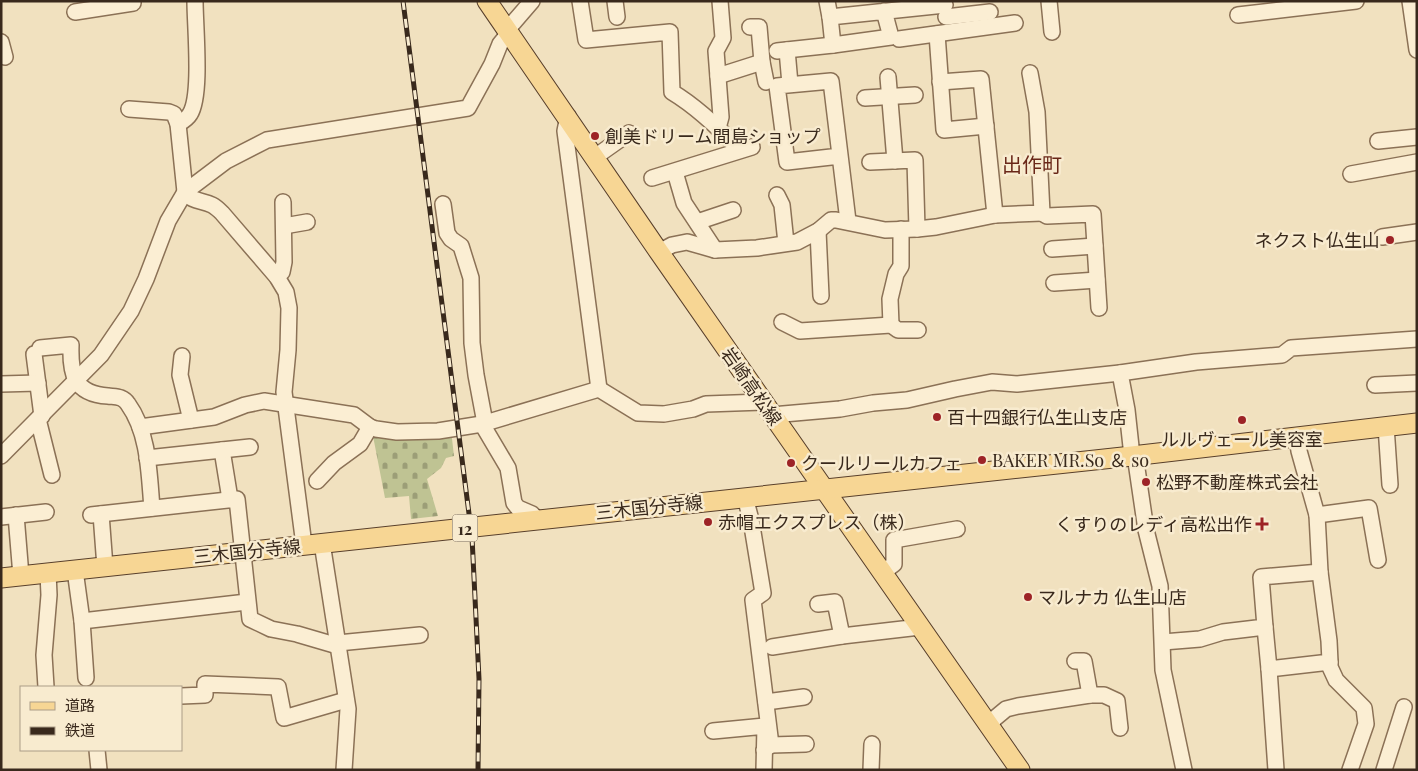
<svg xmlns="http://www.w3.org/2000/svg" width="1418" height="771" viewBox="0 0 1418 771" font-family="'Playfair Display','Noto Sans JP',serif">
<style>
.cemetery{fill:url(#cemetery-stones)}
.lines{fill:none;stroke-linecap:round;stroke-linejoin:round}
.minor-casing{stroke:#8b7156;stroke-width:18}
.major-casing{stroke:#583f2b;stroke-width:21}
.minor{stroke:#fbeed3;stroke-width:15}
.major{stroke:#f7d694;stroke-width:19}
.rail-casing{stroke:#39291c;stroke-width:5}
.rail{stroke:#f8ebcf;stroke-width:3;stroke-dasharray:9;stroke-linecap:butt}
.poi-dot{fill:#9d2326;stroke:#f8ebcf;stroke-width:2}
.labels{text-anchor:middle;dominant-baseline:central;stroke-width:5;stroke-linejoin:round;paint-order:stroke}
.shield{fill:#f8ebcf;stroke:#726352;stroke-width:1}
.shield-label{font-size:16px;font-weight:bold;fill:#39291c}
.poi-label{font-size:18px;fill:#39291c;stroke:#f8ebcf;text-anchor:start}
.street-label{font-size:18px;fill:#39291c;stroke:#f8ebcf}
.quarter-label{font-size:20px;fill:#692718;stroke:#f8ebcf}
</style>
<defs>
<pattern id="cemetery-stones" width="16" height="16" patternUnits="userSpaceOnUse" patternTransform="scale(1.25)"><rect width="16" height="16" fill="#bfc393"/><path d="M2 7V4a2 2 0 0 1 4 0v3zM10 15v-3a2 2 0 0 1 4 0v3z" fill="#9c9e77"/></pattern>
</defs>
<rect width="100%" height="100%" fill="#f1e1bf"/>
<!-- cemetery -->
<path class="cemetery" d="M451,430L454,456L446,458L441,468L427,479L438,516L411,519L409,496L385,498L373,436Z"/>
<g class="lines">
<defs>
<g id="minor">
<path d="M580,1L586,40L670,32L672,92C697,107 719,128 740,150"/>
<path d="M615,1L617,17"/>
<path d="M827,1L830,17"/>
<path d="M1049,1L1052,32"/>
<path d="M1410,1L1417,50"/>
<path d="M884,11L891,37L833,45L830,17L945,5"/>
<path d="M75,12L133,3"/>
<path d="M1238,15L1356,1"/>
<path d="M946,17L990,12"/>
<path d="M750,27H759L762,62L766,82"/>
<path d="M507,30L532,1"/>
<path d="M937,34L944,130L986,126"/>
<path d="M899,39L1015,23"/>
<path d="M1,42L5,57"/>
<path d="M787,50L790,84"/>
<path d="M777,51L833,45"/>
<path d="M718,76L762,62"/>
<path d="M888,77L895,161"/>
<path d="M940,82L981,79L995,215"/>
<path d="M865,98L915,95"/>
<path d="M129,109L169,112L174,114L178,124L185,192C192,202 202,200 212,205C216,207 219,210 222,213L277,277L286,292L289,308L288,350L284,392L304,545"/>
<path d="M568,116L565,131L599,389"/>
<path d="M178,124C183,121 187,119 190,114C202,95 195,27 195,1"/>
<path d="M718,128L721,117L716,51L723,38L720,1"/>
<path d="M1378,141L1417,137"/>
<path d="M840,156L787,162L777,86L831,81L848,221"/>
<path d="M595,157L629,133"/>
<path d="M870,162L915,160L917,229"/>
<path d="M675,172L684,203L715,250"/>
<path d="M1351,174L1417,162"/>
<path d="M652,178L752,147"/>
<path d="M777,195L782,205L786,243"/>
<path d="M443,204L447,233L451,239L461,246L471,278L472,343L476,375L485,423"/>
<path d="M1042,213L1047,216L1093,214L1099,308"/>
<path d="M697,222L733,210"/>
<path d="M284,226L307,222"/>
<path d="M818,231L821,296"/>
<path d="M1382,237L1417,232"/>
<path d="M1052,249L1095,246"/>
<path d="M659,252L672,245L687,242L715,250L757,248L797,242L818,231L831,220H836L885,230L917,229L936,227L995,215L1042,213L1037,112L1030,73"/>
<path d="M277,277L282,272L284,262L283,202"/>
<path d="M1054,283L1097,280"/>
<path d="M782,322L800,331L891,325L898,330H918"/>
<path d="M891,325L890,299L896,274L901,266V229"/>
<path d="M40,348L71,345C70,374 74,394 108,396C116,397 123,396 128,404C149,433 149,474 152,508"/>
<path d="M34,354L42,416"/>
<path d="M182,356L180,375L191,420"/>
<path d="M1,384L38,383"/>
<path d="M1375,385L1417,383"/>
<path d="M772,415L840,409L873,403L907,400L955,389L992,382L1017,384L1120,373"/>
<path d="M38,419L52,475"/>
<path d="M482,424L508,468L514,503L518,508L532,514L537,519"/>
<path d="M1386,426L1390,485"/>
<path d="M140,427L214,417L245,405L264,401L354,415L370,427L376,429L397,432L438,431L482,424L599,389L638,413L664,414L693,409L706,404L763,402"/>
<path d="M1297,437L1299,451L1317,515L1369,508L1378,560"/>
<path d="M222,450L230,499"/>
<path d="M1135,455L1146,530L1160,586L1163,670L1184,770"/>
<path d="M1,456L101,355L131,311L146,279L168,221L185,192L226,161L267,140L468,108L492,64L500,44L509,33"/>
<path d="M1132,456L1127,410L1120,373L1196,362L1282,355L1291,348L1417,339"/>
<path d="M147,458L250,447"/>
<path d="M317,481L334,463L360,444L370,427"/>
<path d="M745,497L751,520L763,593L753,600L771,745L764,750"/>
<path d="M101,514L105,567"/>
<path d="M16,515L21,576"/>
<path d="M91,515L237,499L250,619L271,629L297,634L338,646"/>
<path d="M1,517L46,512"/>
<path d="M322,543L348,709L344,770"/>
<path d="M75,570L82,621L86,678"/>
<path d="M882,573L894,564V540L957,529"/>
<path d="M818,604L835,602L842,636"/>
<path d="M82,621L247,602"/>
<path d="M1265,627L1269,669L1330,662L1329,641L1320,572"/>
<path d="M1163,642L1200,639L1223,632L1265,627L1261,577L1320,572L1317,515"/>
<path d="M338,643L420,635"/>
<path d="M772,647L842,636L920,627"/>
<path d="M1075,661H1084L1090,695"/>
<path d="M1330,662V667L1336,680L1364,708L1366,724L1350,770"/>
<path d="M1269,669L1276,770"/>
<path d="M46,687L44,655L49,595L48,573"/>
<path d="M181,696L205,695V684L278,687L284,718L346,700"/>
<path d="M766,702L804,697"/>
<path d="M988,724L1006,709L1018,706L1090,695H1104L1117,701L1120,728"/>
<path d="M713,731L765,726L764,770"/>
<path d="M771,745L806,744"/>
<path d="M97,750L99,770"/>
<path d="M871,770L872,744"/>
<path d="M1384,770L1404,707"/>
</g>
<g id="major">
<path d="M487,1L659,252L1020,770"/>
<path d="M1,578L1132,456L1417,423"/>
</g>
</defs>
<!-- minor casing -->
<use href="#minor" class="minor-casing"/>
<!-- major casing -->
<use href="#major" class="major-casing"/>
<!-- minor -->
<use href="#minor" class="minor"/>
<!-- major -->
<use href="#major" class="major"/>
<defs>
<path id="rail" d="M403,1L472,537L479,679L478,770"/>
</defs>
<!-- rail casing -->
<use href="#rail" class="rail-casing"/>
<!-- rail -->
<use href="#rail" class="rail"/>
</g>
<!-- markers -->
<g class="poi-dot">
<circle cx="595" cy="136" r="5"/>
<circle cx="1390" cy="240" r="5"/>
<circle cx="937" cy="417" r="5"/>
<circle cx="1242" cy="420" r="5"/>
<circle cx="982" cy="460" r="5"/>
<circle cx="791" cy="463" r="5"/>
<circle cx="1146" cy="482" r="5"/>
<circle cx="708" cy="522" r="5"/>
<path d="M1259.5 516.5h5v5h5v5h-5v5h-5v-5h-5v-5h5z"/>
<circle cx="1028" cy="597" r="5"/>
</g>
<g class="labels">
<!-- shield labels -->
<rect class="shield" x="452.5" y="514.5" width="25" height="27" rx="4"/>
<g class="shield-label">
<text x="465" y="528">12</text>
</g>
<!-- poi labels -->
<g class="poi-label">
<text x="605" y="136">創美ドリーム間島ショップ</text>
<text x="1380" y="240" text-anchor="end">ネクスト仏生山</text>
<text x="947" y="417">百十四銀行仏生山支店</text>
<text x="1242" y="439" text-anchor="middle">ルルヴェール美容室</text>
<text x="992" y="460">BAKER MR.So ＆ so</text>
<text x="801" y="463">クールリールカフェ</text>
<text x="1156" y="482">松野不動産株式会社</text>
<text x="718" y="522">赤帽エクスプレス（株）</text>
<text x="1252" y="524" text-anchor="end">くすりのレディ高松出作</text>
<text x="1038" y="597">マルナカ 仏生山店</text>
</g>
<!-- street labels -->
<g class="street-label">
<text transform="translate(752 386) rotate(55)">岩崎高松線</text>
<text transform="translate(649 507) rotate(-6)">三木国分寺線</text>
<text transform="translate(247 551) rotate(-6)">三木国分寺線</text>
</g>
<!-- quarter labels -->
<g class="quarter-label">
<text x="1032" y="163">出作町</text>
</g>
</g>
<!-- border -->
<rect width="1418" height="771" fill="none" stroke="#39291c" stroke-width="5"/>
<!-- legend -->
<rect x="20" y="686" width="162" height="65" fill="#f8ebcf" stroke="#ac9d87"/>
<rect x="30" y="702" width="25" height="8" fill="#f7d694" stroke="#ac9d87"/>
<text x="65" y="711" font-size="15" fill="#39291c">道路</text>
<rect x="30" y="727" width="25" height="8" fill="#39291c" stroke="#ac9d87"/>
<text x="65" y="736" font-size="15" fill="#39291c">鉄道</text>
</svg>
